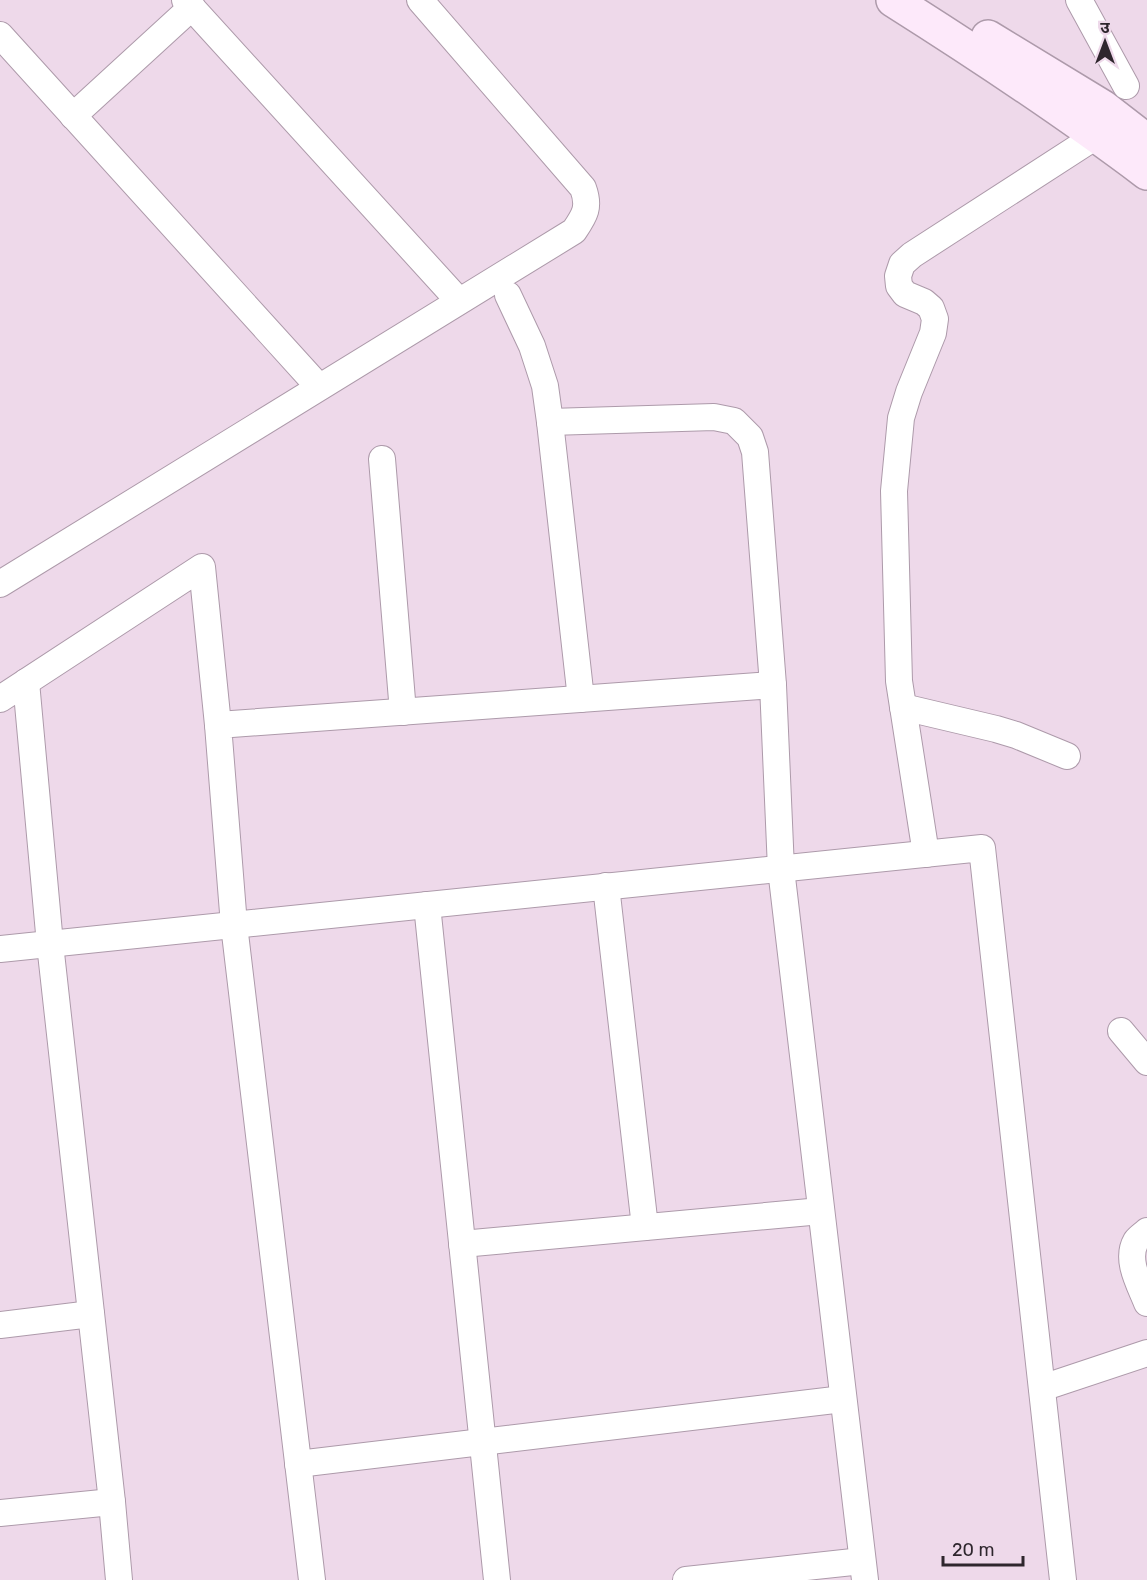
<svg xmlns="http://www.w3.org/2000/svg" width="1147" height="1580" viewBox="0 0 1147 1580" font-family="Rubik,'Noto Sans Devanagari',sans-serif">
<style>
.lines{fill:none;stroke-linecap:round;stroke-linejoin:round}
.minor-casing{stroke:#ad9aaa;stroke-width:28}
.secondary-casing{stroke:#ad9aaa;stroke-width:36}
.minor{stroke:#fff;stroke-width:26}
.secondary{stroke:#fde9fa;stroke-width:33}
</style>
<rect width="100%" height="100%" fill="#eed9ea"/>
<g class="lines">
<defs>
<g id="minor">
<path d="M185,0L459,301"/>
<path d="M1079,0L1126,86"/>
<path d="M0,35L319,387"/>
<path d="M73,116L192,7"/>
<path d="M508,295L532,346L545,386L550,422L581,699"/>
<path d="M550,422L714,417L734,421L750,437L755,452L773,685"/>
<path d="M382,459L403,712"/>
<path d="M0,584L574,231C585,215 590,207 583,188L420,0"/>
<path d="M26,682L50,944L112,1502L119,1580"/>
<path d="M0,699L202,567L218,725"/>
<path d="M903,707L996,729L1016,735L1067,756"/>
<path d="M926,854L899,681L894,491L901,418L909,392L933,333L935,319L931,308L924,302L905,294L899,286L898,276L902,264L912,255L1096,136"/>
<path d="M606,886L645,1227"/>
<path d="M427,905L497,1580"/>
<path d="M0,949L982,848L1063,1580"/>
<path d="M1121,1031L1147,1062"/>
<path d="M1147,1231C1144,1234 1139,1237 1136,1241C1125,1260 1140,1285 1147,1303"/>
<path d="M462,1244L821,1211"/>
<path d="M0,1325L91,1314"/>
<path d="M1042,1388L1147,1353"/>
<path d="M298,1464L843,1399"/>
<path d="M0,1513L112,1502"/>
<path d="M312,1580L234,925L218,725L773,685L781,869L865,1580"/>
<path d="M686,1580L862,1561"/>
</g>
<g id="secondary">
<path d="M893,0C980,55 1066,112 1147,173"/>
<path d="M988,37L1103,107L1147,141"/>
</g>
</defs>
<!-- minor casing -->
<use href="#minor" class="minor-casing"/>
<!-- secondary casing -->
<use href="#secondary" class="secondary-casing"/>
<!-- minor -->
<use href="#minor" class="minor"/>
<!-- secondary -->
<use href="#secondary" class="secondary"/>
</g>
<!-- north arrow -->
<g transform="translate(1105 42)" stroke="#eed9ea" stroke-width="4.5" paint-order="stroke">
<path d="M0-4.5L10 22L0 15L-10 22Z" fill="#2e262d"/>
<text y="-9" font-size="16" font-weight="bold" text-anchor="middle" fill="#2e262d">उ</text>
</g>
<!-- scale -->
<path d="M943 1556v9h80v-9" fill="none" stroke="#2e262d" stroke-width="3"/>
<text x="952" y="1556" font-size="18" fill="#2e262d" stroke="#eed9ea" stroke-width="4.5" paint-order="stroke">20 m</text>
</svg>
